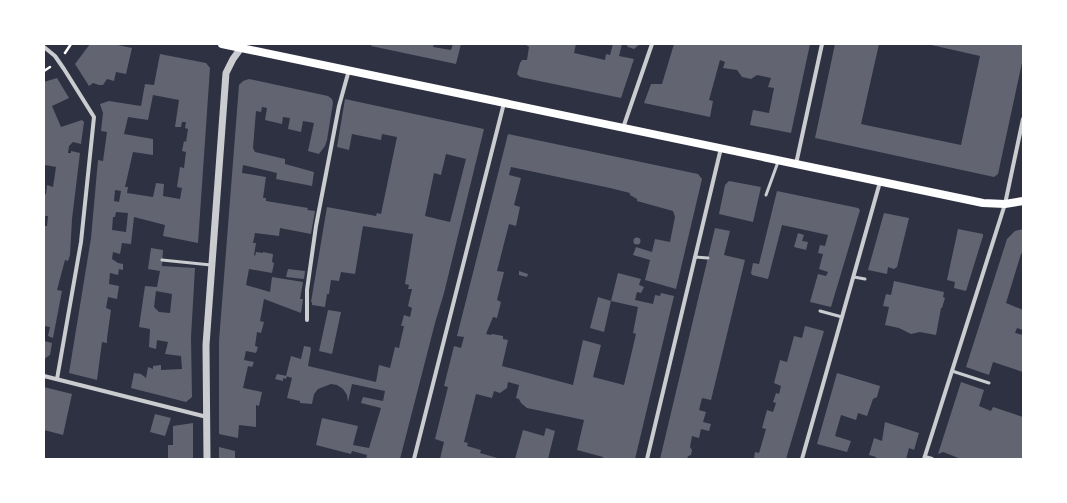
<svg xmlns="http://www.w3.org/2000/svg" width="1067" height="503" viewBox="0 0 1067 503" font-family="'Sofia Sans Condensed',sans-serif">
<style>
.building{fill:#626471;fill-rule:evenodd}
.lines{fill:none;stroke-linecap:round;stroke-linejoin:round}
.path{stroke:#fff;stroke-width:2.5}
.service{stroke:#caccd0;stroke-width:3}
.minor{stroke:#caccd0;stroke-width:4}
.tertiary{stroke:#caccd0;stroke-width:7}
.secondary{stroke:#fff;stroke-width:8}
</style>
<rect width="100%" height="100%" fill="#2d3142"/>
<!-- building -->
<g class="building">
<path d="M90,44H113L132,48L126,74L116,72L114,81L107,79L103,85H99L93,83L89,86L75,64Z"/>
<path d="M372,44H434L433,47L451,50L453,44H461L456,64L371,46Z"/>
<path d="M525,44H576L574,53L605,60L606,54L610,55L613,44H622L619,56L634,59L621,98L520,77L517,74L520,63L522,60H527L529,47Z"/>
<path d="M626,44H640L634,49L628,47Z"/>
<path d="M674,44H810L791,133L750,125L753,110L769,113L774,88L768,87L771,78L757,75L751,79L742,77L737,70L723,68L725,62L720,60L709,100L713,101L710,117L644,103L651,84H662Z"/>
<path d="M835,44H879L861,124L961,145L980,56L927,44H1023V58L998,174L994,177L815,138Z"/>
<path d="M160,54L206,63L210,68L198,243L163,236L165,225L134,217L131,244L122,243L120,254L113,252L112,259L118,263L123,264V270L119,269L118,275L110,273L109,284L119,286L117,299L108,297L106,308L111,310L107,338V343L102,342L97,380L69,373L91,238L98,160L103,161L107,132L101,131L103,113L100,104L109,101L141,106L145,84L154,85ZM153,95L179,100L175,127H181L182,122H186L185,128L188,129L186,142L184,141L182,151L186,152L184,168L180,167L177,187L182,188L180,199L163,196L164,184L156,183L153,197L127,193L128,187H125L133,152L153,155V139L124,134L128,117L148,120ZM115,190L121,191L119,202L114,201ZM116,212L128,213L126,232L112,230L113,217H115Z"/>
<path d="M57,78L69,98L52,106L61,127L82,120L84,122L81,144L73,142L69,146L68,153H71V151L80,153L72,219L70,255L68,261L65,260L57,290L62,291L53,338L48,336L50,327L44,326V226H47L48,216H44V195L46,194L47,185L53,187L56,167L45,165L44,163V82Z"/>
<path d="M249,79L328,96L332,99L333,103L327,140L325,146L319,154L308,151L314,123L303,121L301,132L288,129L290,118L283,117L282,124L265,120L267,108L262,107L261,112L256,111L253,148L255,152L285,159V164L314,172L312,186L276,179L277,173L243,165L242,173L266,177L263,198H266V201L308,208L307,210L315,211L311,234L280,228L279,236L255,233L253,243H256L254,255L255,256L256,252L263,253V252L273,254L272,262L274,263L272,273L249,269L246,285L270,292L272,277L303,282L300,299H303L301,313L264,299L260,321L264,322L261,333L257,332L255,346L258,347L256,353L246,351L244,360L254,362L252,367L248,366L243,388L262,392L259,406L256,405V427L239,425L238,438L219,434V341L239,85L243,81Z"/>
<path d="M345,99L484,129L444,293L435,323L400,459H366L367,455L352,451L351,454L316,445L322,418L358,426L353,445L369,448L381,408L361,403L363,397L383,401L385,391L352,384L348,402L347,395L343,389L337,385L331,384L318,389L314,394L312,404L300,403V401L287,398L292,378L286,376L291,356L301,359L304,346L310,347L311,349L308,366L376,382L379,365L390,368L395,347L399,348L404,326H401L404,315L410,317L412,308L408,306L412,289H408L409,285L405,284L413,234L363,226L355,274L341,272L339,281L331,280L329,294H327L325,307L312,305V302H311L327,207L376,216L377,213L381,214L397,137L382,134L381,140L352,134L349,150L337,147ZM446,154L466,159L450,222L425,216L434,173L441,175Z"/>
<path d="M508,134L698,174L702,179L676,289L645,280L650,260L633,255L636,247L652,252L655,239L670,242L675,217L673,211L637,201V199L630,195V193L610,188L511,167L509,175L521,178L514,205L520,207L516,226L509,224L497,271L504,272L497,300L501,302L497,318L493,317L486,334L491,335L492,334L503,336V339L508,340L502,366L573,385L583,340L601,345L593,377L624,385L636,334L633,333L638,307L611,301L618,273L641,279L639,285L644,287L641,293L637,292L635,300L653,304L655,295L660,296L661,293L674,296L635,459H602L603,457L577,450L584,420L527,408L521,403L519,399L516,398L519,385L508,382L507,388L500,393L494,391L492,398L476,394L464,442L468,443L467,446L481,450L480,453L501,459H440L444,442L435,439L448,387L444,386L454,346L461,348L464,337L457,336Z"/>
<path d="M729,181L761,187L753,222L719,214L725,185Z"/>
<path d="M777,191L858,208L860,210L831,307L810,302L818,274L826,276L828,272L819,269L823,254L818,253L820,245L825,246L828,235L782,225L768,279L752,275L751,273L753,263L759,264Z"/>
<path d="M884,213L909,218L897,267L894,269L888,267L887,274L868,270Z"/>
<path d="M715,228L730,231L724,255L745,260L711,400L702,398L699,410L706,412L703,422L711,424L709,431L701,429L699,438L692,436L690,447L692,450L691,455L688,456L687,459H660Z"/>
<path d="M958,229L983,234V236L966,291L954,288L955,282L947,280Z"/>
<path d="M1023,229V252L1021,254L1006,303L1023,310V330L1017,328L1015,333L1023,335V372L993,362L989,375L966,367L1007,239L1015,231Z"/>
<path d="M798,233L804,235L802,241L808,242L806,250L794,247Z"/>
<circle cx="637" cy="241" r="3.5"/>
<path d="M151,248L163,250L162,266L195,268L191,337L192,397L186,402L131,388L134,373L141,374L146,378L148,367L153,369V366L161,365V370L182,369L181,356L165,354L168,342L157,340L156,349L149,347L150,329L139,327L145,286L157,287L160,271L148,269ZM156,291L172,294L170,313L159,312L154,307Z"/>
<path d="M288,269L305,271L304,279L286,277Z"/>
<path d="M519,271L528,274L527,277L519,275Z"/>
<path d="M894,281L944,292L943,297L945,298L942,308H941L936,335L920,332L911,334L899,328L885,325L889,307L883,306L886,294L891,295Z"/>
<path d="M598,297L611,301L604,332L590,328Z"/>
<path d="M328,310L341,312L332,354L319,351Z"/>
<path d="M805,326L824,331L786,459H754L755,452L759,453L766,429L762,428L767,410L773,412L776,403L773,402L776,393L779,394L781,386L774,383L780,360L787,362L794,336L802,338Z"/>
<path d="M44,341L52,343L50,355L44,359Z"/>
<path d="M837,373L880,386L877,397L873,399L867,416L858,413L856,420L841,415L835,436L851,441L847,452L817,444Z"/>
<path d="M277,374L287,376L286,379L283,378V381L275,379Z"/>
<path d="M961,382L984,390L979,406L991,411L993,407L1023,417V459H961L943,452L938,454Z"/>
<path d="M44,387L72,394L63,435L44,430Z"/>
<path d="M155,414L171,418L165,436L150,432Z"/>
<path d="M885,422L919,433L914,450L909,448L906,459H876V457L869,455L874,438L882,441Z"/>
<path d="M193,423V459H168V445H173V426Z"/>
<path d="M546,428L555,431L548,459H515L523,430L544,436Z"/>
<path d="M219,447L235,451V459H219Z"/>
</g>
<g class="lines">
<!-- path -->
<g class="path">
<path d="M65,53L71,44"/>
<path d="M44,71L50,67"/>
</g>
<!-- service -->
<g class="service">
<path d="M766,195L778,162"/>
<path d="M695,257L708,258"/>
<path d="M162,260L211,265"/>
<path d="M854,277L865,279"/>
<path d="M820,311L842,317"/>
<path d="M952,371L989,383"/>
</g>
<!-- minor -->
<g class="minor">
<path d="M44,47L55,56L64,69L94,117L81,242L57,379"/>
<path d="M623,128L652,44"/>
<path d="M796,164L822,44"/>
<path d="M307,320V290L316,226L339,106L349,70"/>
<path d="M44,376L207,417"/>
<path d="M925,457L932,459"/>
<path d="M414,459L504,103"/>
<path d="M647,459L721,148"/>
<path d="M802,459L880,182"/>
<path d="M924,459L1005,204L1023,119"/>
</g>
<!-- tertiary -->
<path class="tertiary" d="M207,459L206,345L226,73L233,59L241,48"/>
<!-- secondary -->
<path class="secondary" d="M222,44L983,203L1005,204L1023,201"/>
</g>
<!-- border -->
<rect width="1067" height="503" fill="none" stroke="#ffffff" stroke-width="90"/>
</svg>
